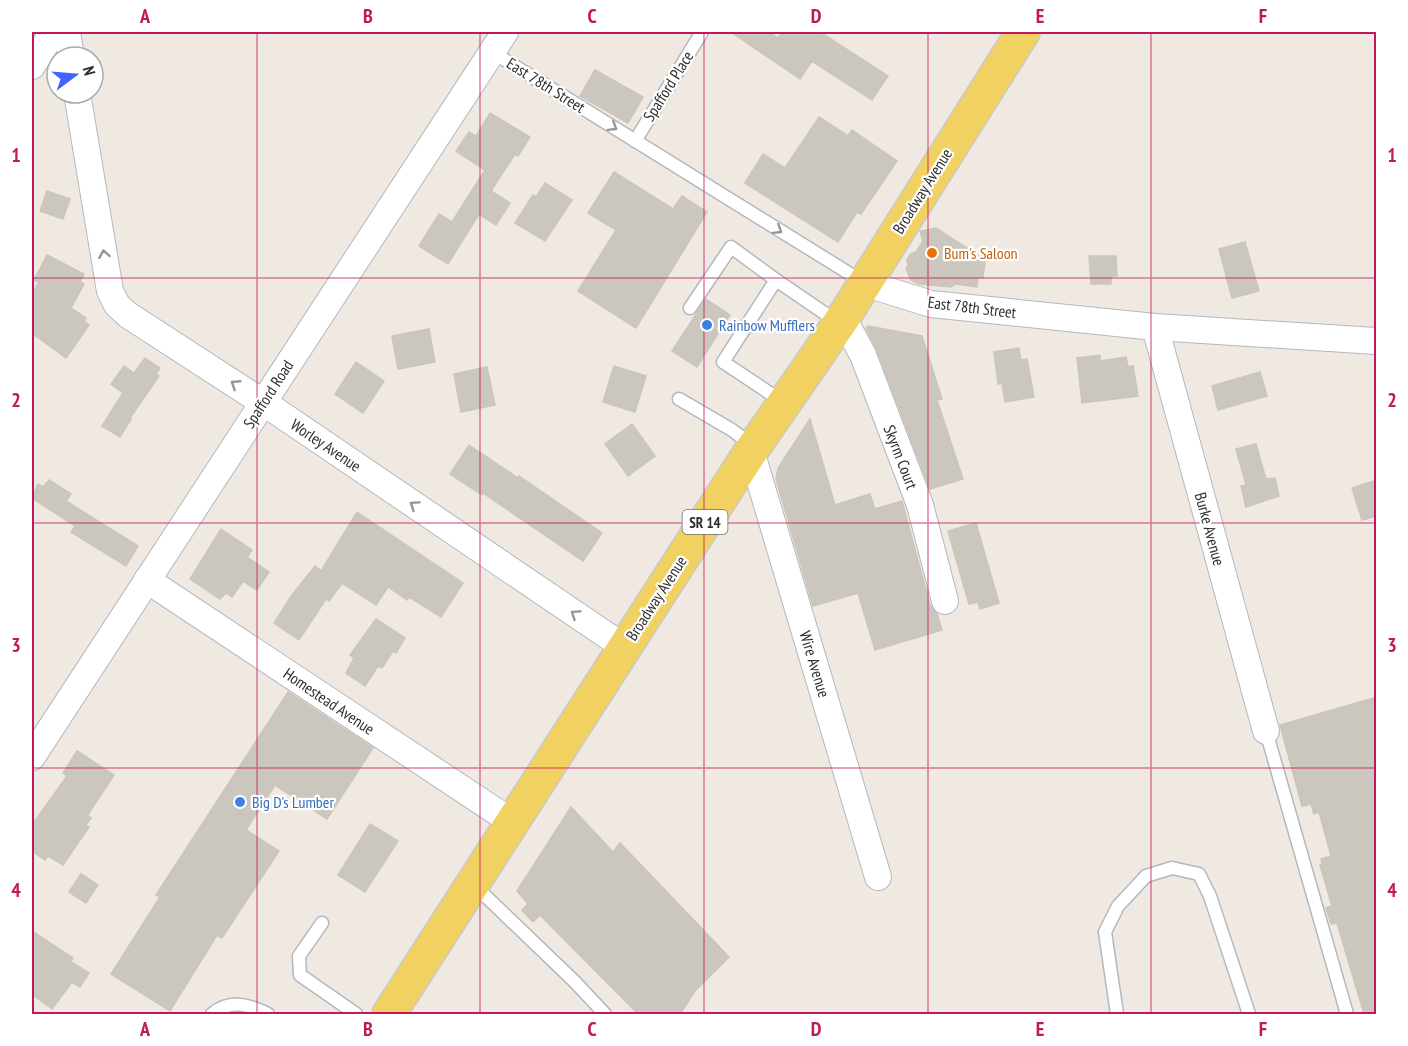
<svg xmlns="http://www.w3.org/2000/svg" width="1408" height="1046" viewBox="0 0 1408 1046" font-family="'PT Sans Narrow',sans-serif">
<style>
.building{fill:#cbc7bf;stroke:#cbc5ba;stroke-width:1.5}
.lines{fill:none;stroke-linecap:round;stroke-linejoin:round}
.service-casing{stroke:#b4b7c1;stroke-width:15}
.minor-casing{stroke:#b4b7c1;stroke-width:28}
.primary-casing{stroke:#c9c9c9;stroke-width:36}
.service{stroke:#fff;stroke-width:12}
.minor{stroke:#fff;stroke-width:26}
.primary{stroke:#f2d163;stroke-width:33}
.oneway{stroke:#969696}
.grid{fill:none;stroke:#c2185b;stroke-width:1.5;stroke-opacity:0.55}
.food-dot{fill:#e8710a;stroke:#fff;stroke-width:2}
.shop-dot{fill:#3f7fe0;stroke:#fff;stroke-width:2}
.labels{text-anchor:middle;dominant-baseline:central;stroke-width:4.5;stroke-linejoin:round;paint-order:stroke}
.shield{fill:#fff;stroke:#6d6d6d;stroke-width:1.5}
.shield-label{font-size:15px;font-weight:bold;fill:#2e2e2e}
.street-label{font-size:16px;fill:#2e2e2e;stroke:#fff}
.food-label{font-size:16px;fill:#c56008;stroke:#fff;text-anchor:start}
.shop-label{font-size:16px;fill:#366cbe;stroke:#fff;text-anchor:start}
.neatline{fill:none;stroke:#c2185b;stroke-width:2}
.grid-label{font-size:20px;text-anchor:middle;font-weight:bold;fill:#c2185b}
</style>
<rect width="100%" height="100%" fill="#efe9e1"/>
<!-- building -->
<g class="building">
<path d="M731,32H769L778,38L783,32H820L888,76L872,100L812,61L800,79Z"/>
<path d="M595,70L643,97L628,123L580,96Z"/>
<path d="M490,113L530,137L518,156L515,154L491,191L510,203L496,225L479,214L448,264L419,246L439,214L452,222L485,170L456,151L469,132L476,136Z"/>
<path d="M819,117L848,136L852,130L897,161L861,214L857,212L838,242L745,183L763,154L785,168Z"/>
<path d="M614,172L673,209L682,196L707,212L636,328L578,291L616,230L588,213Z"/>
<path d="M545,183L572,200L545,241L515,223L533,195L536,197Z"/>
<path d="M47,191L70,199L63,219L40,211Z"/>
<path d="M936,228L985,260L983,278L978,277L977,287L955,284L951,287L919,284L911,280L906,269L908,265L907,260L910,254L916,252L923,241L920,231Z"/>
<path d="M1245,242L1259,291L1232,298L1219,249Z"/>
<path d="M47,255L84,274L80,282L84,284L71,308L86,318L84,321L89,325L66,358L32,333V294L39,282L34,280Z"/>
<path d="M1089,256H1116L1117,276H1111V284H1091Z"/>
<path d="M706,299L730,315L697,367L672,351Z"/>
<path d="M868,326L922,336L942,399L937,400L963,479L930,489L877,350L866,328Z"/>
<path d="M429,329L435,362L398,369L392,336Z"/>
<path d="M1019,348L1021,360L1027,359L1034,397L1005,402L1002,383L998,384L994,352Z"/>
<path d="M1100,355V361L1126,357L1128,367L1133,366L1138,396L1082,403L1077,358Z"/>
<path d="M145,358L160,368L156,374L159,376L130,418L131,419L120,437L102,426L123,393L111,384L124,366L134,373Z"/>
<path d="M356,362L384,381L363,413L335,394Z"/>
<path d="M614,366L646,376L635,412L603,402Z"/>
<path d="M487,367L495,405L461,412L454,374Z"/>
<path d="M1260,372L1267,396L1218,410L1212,386Z"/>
<path d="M810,419L835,505L870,494L875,509L902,501L930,605L937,613L942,630L875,650L858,593L813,606L776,479L778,468Z"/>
<path d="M632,424L655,456L628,476L605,444Z"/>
<path d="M1256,444L1266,479L1275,478L1279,496L1246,507L1241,486L1246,485L1236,449Z"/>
<path d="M469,445L518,478L519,476L602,533L583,561L483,493L482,495L450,474Z"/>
<path d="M49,480L71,494L66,501L138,546L126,566L71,532L75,526L32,498L38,484L43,487Z"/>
<path d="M1377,480V516L1362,520L1352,488Z"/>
<path d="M357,512L463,583L441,617L409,597L407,600L388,587L376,605L342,583L329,601L326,599L299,640L274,623L292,595L315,566L321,571Z"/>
<path d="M976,523L999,603L980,609L978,602L969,604L948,531Z"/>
<path d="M221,529L252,550L247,557L269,572L257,590L243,581L232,597L226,593L220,599L190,579Z"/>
<path d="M376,619L405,638L396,653L393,651L382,668L378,666L365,686L346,673L354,658L350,655Z"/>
<path d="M288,692L373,748L327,819L275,785L246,830L279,851L222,938L217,935L170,1011L111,974L160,897L156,895Z"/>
<path d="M1377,697V1014H1364L1337,923L1331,924L1326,908L1332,906L1320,865L1322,864L1321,859L1331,856L1319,812L1314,814L1311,804L1302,806L1280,725Z"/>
<path d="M77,751L114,775L89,813L88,816L91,818L86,825L89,827L63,865L48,856L45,860L32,851V825L67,776L63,773Z"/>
<path d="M571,807L613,852L620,843L729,957L695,991L680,1014H638L540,915L533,922L522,910L528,904L517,891Z"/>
<path d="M370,824L398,841L365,892L338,875Z"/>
<path d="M81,874L98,885L86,903L69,892Z"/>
<path d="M32,931L73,958L71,962L89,973L80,987L72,982L52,1009L32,994Z"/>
</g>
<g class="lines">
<defs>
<g id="service">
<path d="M492,52L863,282"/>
<path d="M635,141L702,32"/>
<path d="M690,308L731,247L776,280"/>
<path d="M679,399L732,430L753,446"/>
<path d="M783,402L723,362L776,280L839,323"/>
<path d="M1266,731L1347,1014"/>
<path d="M474,885L574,981L605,1014"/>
<path d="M322,923L299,956L300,975L356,1014"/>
<path d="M212,1014C230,999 248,1004 268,1014"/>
<path d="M1117,1014L1105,932L1118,906L1146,876L1172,868L1199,874L1210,896L1249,1014"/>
</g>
<g id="minor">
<path d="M67,32L71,57"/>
<path d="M32,66L53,32"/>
<path d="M77,93L110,291L117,305L128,315L276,411L624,647"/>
<path d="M864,283L931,304L1155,327L1376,341"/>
<path d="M843,318L863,355L920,505L945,601"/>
<path d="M1155,327L1266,731"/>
<path d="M751,451L878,877"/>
<path d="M147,580L512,822"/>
<path d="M32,757L505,32"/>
</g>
<path id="primary" d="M389,1014L751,451L843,318L1023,32"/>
</defs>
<!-- service casing -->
<use href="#service" class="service-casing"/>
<!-- minor casing -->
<use href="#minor" class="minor-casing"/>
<!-- primary casing -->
<use href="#primary" class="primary-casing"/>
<!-- service -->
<use href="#service" class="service"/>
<!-- minor -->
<use href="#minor" class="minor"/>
<!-- primary -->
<use href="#primary" class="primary"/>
</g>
<!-- one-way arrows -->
<defs><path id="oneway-chevron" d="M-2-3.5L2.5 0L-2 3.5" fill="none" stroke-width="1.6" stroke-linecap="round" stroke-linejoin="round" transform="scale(1.5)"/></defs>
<g class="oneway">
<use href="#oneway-chevron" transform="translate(613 127) rotate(32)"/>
<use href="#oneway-chevron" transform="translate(778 230) rotate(32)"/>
<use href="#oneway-chevron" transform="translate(104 254) rotate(-100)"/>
<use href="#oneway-chevron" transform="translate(235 384) rotate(-147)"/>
<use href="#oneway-chevron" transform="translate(414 505) rotate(-146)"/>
<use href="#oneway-chevron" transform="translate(575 614) rotate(-146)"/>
</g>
<!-- grid -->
<path class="grid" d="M257,32V1014M480,32V1014M704,32V1014M928,32V1014M1151,32V1014M32,278H1376M32,523H1376M32,768H1376"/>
<!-- markers -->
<circle class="food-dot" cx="932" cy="253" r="6"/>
<g class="shop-dot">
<circle cx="707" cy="325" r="6"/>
<circle cx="240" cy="802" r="6"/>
</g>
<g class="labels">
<!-- shield labels -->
<rect class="shield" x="682.5" y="510" width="45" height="24" rx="4.5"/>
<g class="shield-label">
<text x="705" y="522">SR 14</text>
</g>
<!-- street labels -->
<g class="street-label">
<text transform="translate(546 85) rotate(32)">East 78th Street</text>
<text transform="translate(668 86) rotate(-58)">Spafford Place</text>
<text transform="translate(922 191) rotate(-58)">Broadway Avenue</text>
<text transform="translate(972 307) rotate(7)">East 78th Street</text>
<text transform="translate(268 394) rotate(-57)">Spafford Road</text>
<text transform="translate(326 445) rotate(34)">Worley Avenue</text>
<text transform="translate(901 457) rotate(69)">Skyrm Court</text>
<text transform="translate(1210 529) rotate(75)">Burke Avenue</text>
<text transform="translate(656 598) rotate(-57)">Broadway Avenue</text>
<text transform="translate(815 664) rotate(73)">Wire Avenue</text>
<text transform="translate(329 701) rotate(34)">Homestead Avenue</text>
</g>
<!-- food labels -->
<g class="food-label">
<text x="944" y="253">Bum's Saloon</text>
</g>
<!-- shop labels -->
<g class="shop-label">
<text x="719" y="325">Rainbow Mufflers</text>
<text x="252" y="802">Big D's Lumber</text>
</g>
</g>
<!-- border -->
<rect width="1408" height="1046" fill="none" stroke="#ffffff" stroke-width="66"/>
<!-- north arrow -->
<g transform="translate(75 75) rotate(74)"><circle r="28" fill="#ffffff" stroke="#ababab" stroke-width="1.5"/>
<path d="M0-4.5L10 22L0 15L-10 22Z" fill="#4264fb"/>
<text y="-9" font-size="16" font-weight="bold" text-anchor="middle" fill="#2e2e2e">N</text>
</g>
<rect x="33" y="33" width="1342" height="980" class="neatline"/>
<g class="grid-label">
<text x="145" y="23">A</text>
<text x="368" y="23">B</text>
<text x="592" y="23">C</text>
<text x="816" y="23">D</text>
<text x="1040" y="23">E</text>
<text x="1263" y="23">F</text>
<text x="16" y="162">1</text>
<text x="1392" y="162">1</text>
<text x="16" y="407">2</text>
<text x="1392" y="407">2</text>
<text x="16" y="652">3</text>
<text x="1392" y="652">3</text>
<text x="16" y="897">4</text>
<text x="1392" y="897">4</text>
<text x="145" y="1036">A</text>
<text x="368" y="1036">B</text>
<text x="592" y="1036">C</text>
<text x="816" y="1036">D</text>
<text x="1040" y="1036">E</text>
<text x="1263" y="1036">F</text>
</g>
</svg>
